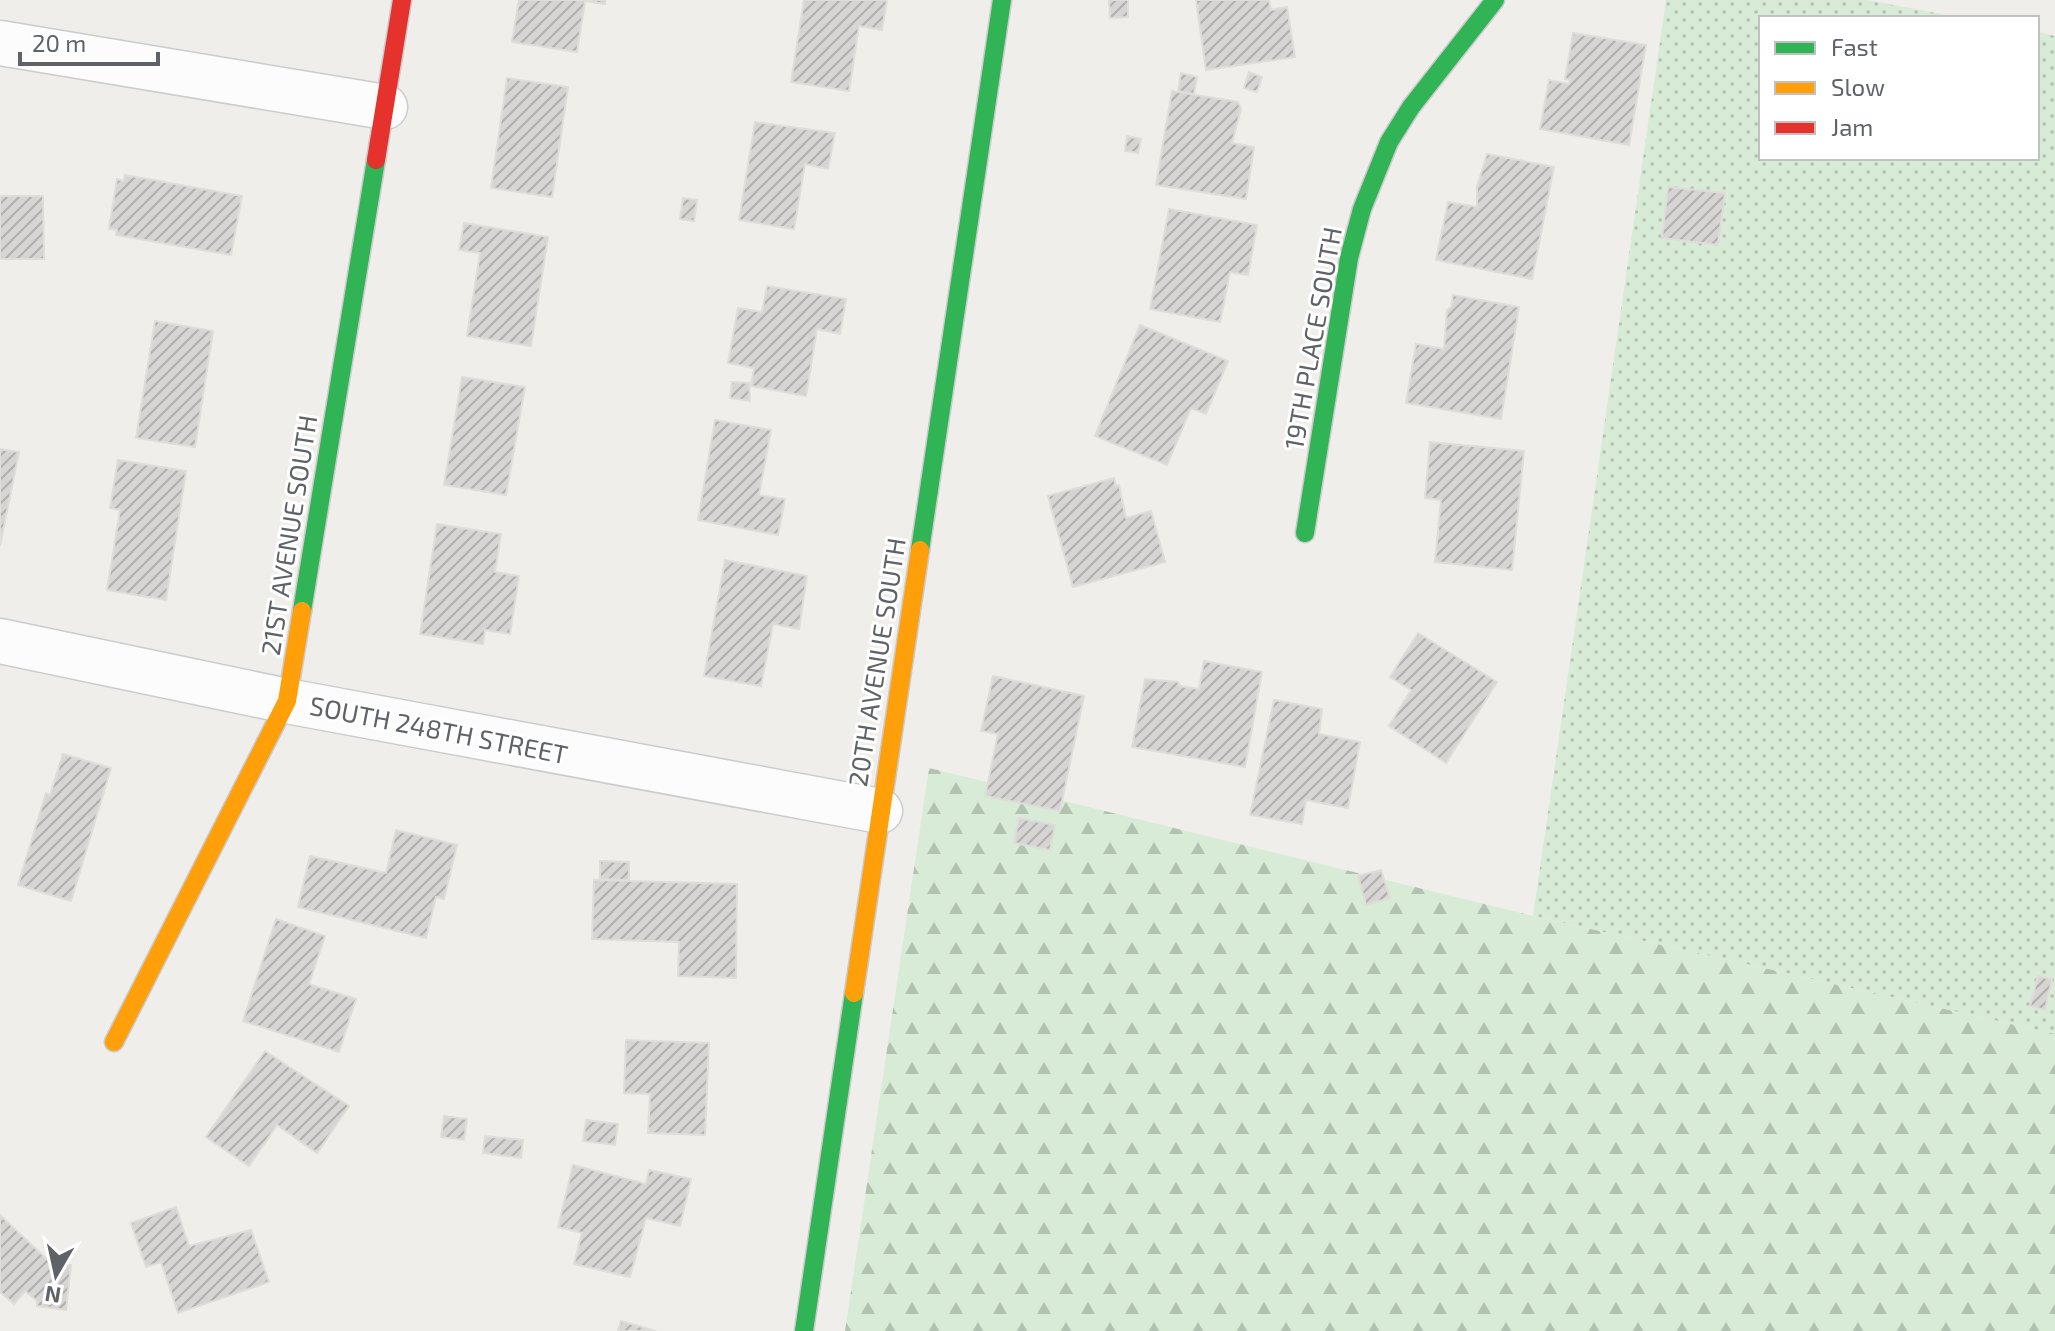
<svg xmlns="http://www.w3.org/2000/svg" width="2055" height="1331" viewBox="0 0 2055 1331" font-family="'Exo 2',sans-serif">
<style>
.grass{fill:url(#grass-dots)}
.forest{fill:url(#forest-firs)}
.building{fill:url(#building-hatch);stroke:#deddd9;stroke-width:2}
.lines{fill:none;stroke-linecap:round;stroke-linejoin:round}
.street-casing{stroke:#cbcccc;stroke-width:47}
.fast-casing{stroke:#cacacb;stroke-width:21}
.slow-casing{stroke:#cacacb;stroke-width:21}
.jam-casing{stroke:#cacacb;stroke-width:21}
.street{stroke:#fdfcfc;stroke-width:44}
.fast{stroke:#30b455;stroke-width:18}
.slow{stroke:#ff9f0a;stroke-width:18}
.jam{stroke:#e5322d;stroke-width:18}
.labels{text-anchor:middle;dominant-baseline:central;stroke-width:6;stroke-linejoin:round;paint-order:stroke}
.street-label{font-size:26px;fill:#5f6368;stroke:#fff}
</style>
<defs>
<pattern id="grass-dots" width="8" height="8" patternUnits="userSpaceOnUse" patternTransform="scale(2)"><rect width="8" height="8" fill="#d8ebd6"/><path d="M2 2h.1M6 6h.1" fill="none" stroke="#b2c2b1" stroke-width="1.8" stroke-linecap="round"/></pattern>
<pattern id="forest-firs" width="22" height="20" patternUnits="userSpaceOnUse" patternTransform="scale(2)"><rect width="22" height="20" fill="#d8ebd6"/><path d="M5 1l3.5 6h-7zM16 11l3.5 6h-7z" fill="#b2c2b1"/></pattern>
<pattern id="building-hatch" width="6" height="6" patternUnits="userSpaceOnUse" patternTransform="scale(2)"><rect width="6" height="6" fill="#d6d5d3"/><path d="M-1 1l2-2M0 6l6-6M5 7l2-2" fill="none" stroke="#b1b0af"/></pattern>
</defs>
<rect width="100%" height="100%" fill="#efeeea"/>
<!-- grass -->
<path class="grass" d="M1666,0H1867L1962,18H1761V158H2037V32L2055,36V1034L1533,916Z"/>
<!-- forest -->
<path class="forest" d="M929,768L1533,916L2055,1034V1331H845Z"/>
<!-- building -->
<g class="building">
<path d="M519,0H605V4L585,1L577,52L512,42Z"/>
<path d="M804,0H887L882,30L859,26L849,91L791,82Z"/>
<path d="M1109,0H1128V17L1110,18Z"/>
<path d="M1196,0H1269L1271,10L1287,7L1295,57L1206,70Z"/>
<path d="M1573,33L1646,45L1629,145L1540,129L1549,80L1569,84L1570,80L1565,79Z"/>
<path d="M1249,72L1262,77L1257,92L1244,88Z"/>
<path d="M1181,73L1197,77L1194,94L1178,91Z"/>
<path d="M507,78L568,87L552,197L491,188Z"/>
<path d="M1172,91L1238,102L1241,109L1232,143L1254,147L1246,199L1156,185Z"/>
<path d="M755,122L835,133L828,169L805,164L794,229L739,220Z"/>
<path d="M1127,136L1141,139L1138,153L1125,151Z"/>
<path d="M1487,154L1554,167L1532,279L1436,260L1448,202L1477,207V187Z"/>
<path d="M125,175L242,196L231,255L116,235L117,230L109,229L117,179L124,181Z"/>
<path d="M1668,187L1725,193L1718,245L1662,238Z"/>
<path d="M0,196H43L44,259H0Z"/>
<path d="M683,198L697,200L694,221L680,219Z"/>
<path d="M1169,209L1257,225L1248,275L1230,272L1220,322L1150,309Z"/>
<path d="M464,223L548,237L531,346L467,336L480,253L459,250Z"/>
<path d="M767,286L846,299L840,334L817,329L806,396L751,386L754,368L728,363L738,308L762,312Z"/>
<path d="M1453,295L1519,307L1501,419L1406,403L1416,344L1444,349L1447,310L1451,307Z"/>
<path d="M155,321L213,331L195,447L136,438Z"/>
<path d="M1140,325L1228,361L1206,414L1191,408L1167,465L1095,436Z"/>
<path d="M462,377L525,387L506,495L444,485Z"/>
<path d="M732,382L749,383L750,401L730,398Z"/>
<path d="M715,420L771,430L759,495L785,499L778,535L698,520Z"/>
<path d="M1430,442L1524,451L1512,570L1435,562L1441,500L1425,498Z"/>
<path d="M0,449L19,452L0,546Z"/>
<path d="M118,460L186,471L166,600L107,590L120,510L110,508Z"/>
<path d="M1114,478L1116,486L1119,485L1126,518L1151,511L1165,562L1073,587L1048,496Z"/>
<path d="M437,524L501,534L495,572L519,576L510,634L485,630L483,644L420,634Z"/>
<path d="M725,560L807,576L799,629L773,624L761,686L704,676Z"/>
<path d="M1418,633L1497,682L1446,763L1389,726L1411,690L1390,677Z"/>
<path d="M1204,661L1262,672L1245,767L1132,747L1145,679L1178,682L1180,686L1199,689Z"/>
<path d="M993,676L1084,696L1060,811L985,796L998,734L981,731Z"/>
<path d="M1274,700L1322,709L1319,734L1360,742L1348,808L1306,800L1302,824L1250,815Z"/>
<path d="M63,754L111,768L71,901L18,885L46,793L50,795Z"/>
<path d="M1019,818L1055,825L1050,850L1014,843Z"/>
<path d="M396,830L457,845L444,899L436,897L426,938L298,907L310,856L386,873Z"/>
<path d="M600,861L629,862V880L600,879Z"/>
<path d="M1381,870L1390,898L1366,905L1358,876Z"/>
<path d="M594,880L737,884L736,978L678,976L679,942L592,939Z"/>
<path d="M276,919L325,936L309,984L356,999L339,1052L243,1021Z"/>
<path d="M2038,976L2052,979L2045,1010L2030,1006Z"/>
<path d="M626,1040L709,1043L705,1135L648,1133L650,1094L624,1093Z"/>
<path d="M265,1051L349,1106L317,1153L277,1125L249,1166L206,1137Z"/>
<path d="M444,1116L467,1119L464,1140L441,1137Z"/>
<path d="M586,1120L618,1124L615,1145L583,1141Z"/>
<path d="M485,1136L523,1140L521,1158L483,1153Z"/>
<path d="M573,1165L646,1184L649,1170L691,1179L680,1226L646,1218L630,1277L574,1264L582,1233L558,1227Z"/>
<path d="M176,1207L189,1246L251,1230L269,1282L178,1313L161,1262L146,1267L131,1223Z"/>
<path d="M0,1215L50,1262L71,1265L66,1310L37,1306V1301L25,1291L14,1304L0,1292Z"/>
<path d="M621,1321L656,1331H618Z"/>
</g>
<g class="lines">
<defs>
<g id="street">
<path d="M0,43L385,107"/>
<path d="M0,641L287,701L880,811"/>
</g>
<g id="fast">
<path d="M1305,533L1349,258L1362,209L1389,142L1411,107L1495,0"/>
<path d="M920,550L1002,0"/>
<path d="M302,611L376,160"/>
<path d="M804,1331L854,993"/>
</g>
<g id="slow">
<path d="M854,993L920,550"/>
<path d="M114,1042L287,701L302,611"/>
</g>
<path id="jam" d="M376,160L402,0"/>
</defs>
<!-- street casing -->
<use href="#street" class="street-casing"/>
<!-- fast casing -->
<use href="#fast" class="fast-casing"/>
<!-- slow casing -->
<use href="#slow" class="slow-casing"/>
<!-- jam casing -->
<use href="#jam" class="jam-casing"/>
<!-- street -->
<use href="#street" class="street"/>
<!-- fast -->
<use href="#fast" class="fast"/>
<!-- slow -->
<use href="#slow" class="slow"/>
<!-- jam -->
<use href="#jam" class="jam"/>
</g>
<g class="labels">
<!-- street labels -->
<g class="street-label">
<text transform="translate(1312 338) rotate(-80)">19TH PLACE SOUTH</text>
<text transform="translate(288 535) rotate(-81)">21ST AVENUE SOUTH</text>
<text transform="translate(876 662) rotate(-81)">20TH AVENUE SOUTH</text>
<text transform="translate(439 729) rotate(11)">SOUTH 248TH STREET</text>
</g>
</g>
<!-- legend -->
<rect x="1759" y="16" width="280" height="144" fill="#ffffff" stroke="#bfc1c3" stroke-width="2"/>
<rect x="1775" y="42" width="40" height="12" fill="#30b455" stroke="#bfc1c3" stroke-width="2"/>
<text x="1831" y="56" font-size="24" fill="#5f6368">Fast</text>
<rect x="1775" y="82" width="40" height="12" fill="#ff9f0a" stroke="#bfc1c3" stroke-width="2"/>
<text x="1831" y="96" font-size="24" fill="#5f6368">Slow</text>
<rect x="1775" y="122" width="40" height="12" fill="#e5322d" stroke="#bfc1c3" stroke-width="2"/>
<text x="1831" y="136" font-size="24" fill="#5f6368">Jam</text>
<!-- north arrow -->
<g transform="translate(56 1275) rotate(189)" stroke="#ffffff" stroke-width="6" paint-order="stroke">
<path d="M0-6L14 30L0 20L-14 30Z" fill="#5f6368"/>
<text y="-12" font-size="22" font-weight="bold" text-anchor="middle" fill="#5f6368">N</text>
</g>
<!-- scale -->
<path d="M20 52v12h138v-12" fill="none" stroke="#5f6368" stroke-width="4"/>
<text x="32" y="52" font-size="24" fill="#5f6368" stroke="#ffffff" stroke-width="6" paint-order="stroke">20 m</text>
</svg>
